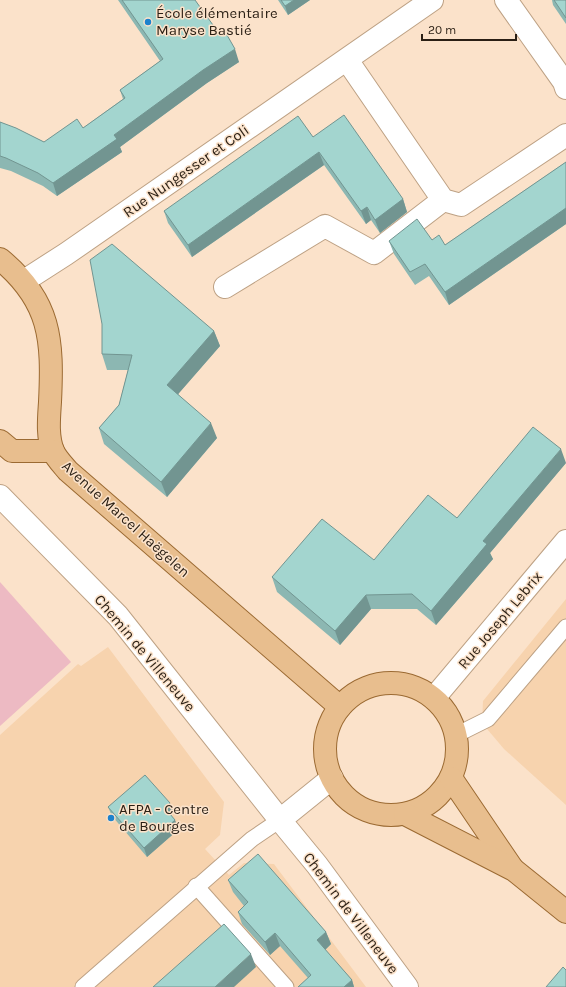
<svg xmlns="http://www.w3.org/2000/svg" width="566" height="987" viewBox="0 0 566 987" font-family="Karla,sans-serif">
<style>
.built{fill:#f7d3ae}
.green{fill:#edbac3}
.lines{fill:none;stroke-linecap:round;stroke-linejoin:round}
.lane-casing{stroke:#bda184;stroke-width:17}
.street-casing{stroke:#bda184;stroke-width:24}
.primary-casing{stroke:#9b6a32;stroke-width:24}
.lane{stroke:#fff;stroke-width:15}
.street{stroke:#fff;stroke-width:22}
.primary{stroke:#e8be8e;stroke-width:22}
.wall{fill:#8cb7b2}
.shaded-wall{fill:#729591}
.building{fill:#a3d5cf;stroke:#729591}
.poi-dot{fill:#1d82cd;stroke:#fbe2ca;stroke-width:1.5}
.labels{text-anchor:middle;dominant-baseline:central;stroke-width:3;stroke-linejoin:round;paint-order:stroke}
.poi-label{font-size:15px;fill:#2a1f14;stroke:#fbe2ca;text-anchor:start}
.street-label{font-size:15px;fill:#2a1f14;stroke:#fbe2ca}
</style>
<rect width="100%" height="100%" fill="#fbe2ca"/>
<!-- built -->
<g class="built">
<path d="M566,599V805L504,749L482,723L483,701Z"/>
<path d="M108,647L224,802L220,835L205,849L229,875L244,863L274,864L366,987H0V735L78,664L81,666Z"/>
</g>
<!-- green -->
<path class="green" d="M0,582L71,662L0,726Z"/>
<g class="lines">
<defs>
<g id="lane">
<path d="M456,735L488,719L566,627"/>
<path d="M196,886L286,987"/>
<path d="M83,987L252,839L280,820"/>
</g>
<g id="street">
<path d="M506,0L564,82L566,88"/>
<path d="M347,60L443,200L461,205L566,135"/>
<path d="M24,281L66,254L432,0"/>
<path d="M225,287L325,226L374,253L443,200"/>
<path d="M0,496L118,616L280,820"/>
<path d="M434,698L566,541"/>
<path d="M332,778L280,820L317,865L407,987"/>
</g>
<g id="primary">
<path d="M0,259C51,301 53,340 50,402C49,418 47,436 53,451C56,458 63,465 68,471L340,707"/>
<path d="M0,441L12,451H53"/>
<circle cx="391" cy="749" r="66"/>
<path d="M451,778L512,868"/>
<path d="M405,814L514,870L566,912"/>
</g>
</defs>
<!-- lane casing -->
<use href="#lane" class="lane-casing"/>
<!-- street casing -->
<use href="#street" class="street-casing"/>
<!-- primary casing -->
<use href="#primary" class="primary-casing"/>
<!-- lane -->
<use href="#lane" class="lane"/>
<!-- street -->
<use href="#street" class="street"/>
<!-- primary -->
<use href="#primary" class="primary"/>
</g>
<!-- wall -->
<g class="wall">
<path d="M118,0H195L239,62L207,83L120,147L122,152L57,196L43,186L11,171L0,168V122L44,142L83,128L123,99L120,90L160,61Z"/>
<path d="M278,0H310L288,15Z"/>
<path d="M552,0H566V24L553,5Z"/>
<path d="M313,137L403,199L407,212L380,233L371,220L366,224L324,165L192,257L168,223L164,211Z"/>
<path d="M566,162V224L449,305L429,276L415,285L394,254L389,241L432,240L445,245Z"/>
<path d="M214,331L220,346L178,394L217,438L167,497L104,444L99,428L119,405L128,370H107L102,354Z"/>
<path d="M566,463L490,553L493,559L436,625L417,609H371L340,645L277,592L272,577L374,560Z"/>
<path d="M108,807L174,812L171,815L179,829L147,857L112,816Z"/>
<path d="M228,880L326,932L331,944L325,950L352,980L354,987H298L308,978L280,946L270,955L242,924L238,912L244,906L233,892Z"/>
</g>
<!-- shaded-wall -->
<g class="shaded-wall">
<path d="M294,0H310L288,15L285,6Z"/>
<path d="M235,49L239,62L207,83L120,147L122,152L57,196L53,183L114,135L203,70Z"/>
<path d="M319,152L324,165L192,257L188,245Z"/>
<path d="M403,199L407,212L380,233L375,220Z"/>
<path d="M367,207L371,220L366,224L361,211Z"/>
<path d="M566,208V224L449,305L445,292Z"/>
<path d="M214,331L220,346L173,400L167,385Z"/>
<path d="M211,423L217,438L167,497L161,482Z"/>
<path d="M561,449L566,463L490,553L493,559L436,625L431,611L483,541Z"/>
<path d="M366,595L371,609L340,645L335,631Z"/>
<path d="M170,803L174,812L168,817L165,808Z"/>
<path d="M175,820L179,829L147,857L144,848Z"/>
<path d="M326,932L331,944L322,953L317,940Z"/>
<path d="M275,933L280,946L270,955L265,942Z"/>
<path d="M251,954L256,967L234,987H215Z"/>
<path d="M352,980L354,987H344Z"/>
</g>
<!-- building -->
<g class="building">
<path d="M122,0H195L218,32L223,28L235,49L203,70L114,135L117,139L53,183L38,173L6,158L0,156V122L16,128L44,142L77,119L83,128L125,98L120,90L163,59Z"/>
<path d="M281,0H294L285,6Z"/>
<path d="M554,0H566V18Z"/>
<path d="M344,115L403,199L375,220L367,207L361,211L319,152L188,245L164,211L298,116L313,137Z"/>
<path d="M566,162V208L445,292L425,264L410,272L389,241L417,219L432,240L439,235L445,245Z"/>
<path d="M112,244L214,331L167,385L211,423L161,482L99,428L119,405L132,355L102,354V324L90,260Z"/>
<path d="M533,427L561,449L483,541L487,544L431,611L412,594L366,595L335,631L272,577L322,519L374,560L428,495L457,518Z"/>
<path d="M145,775L170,803L165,808L175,820L144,848L108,807Z"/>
<path d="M258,854L326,932L317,940L352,980L344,987H298L311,975L275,933L265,942L238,912L248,902L228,880Z"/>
<path d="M224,924L251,954L215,987H153Z"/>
<path d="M563,967L566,970V987H546Z"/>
</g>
<!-- markers -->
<g class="poi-dot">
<circle cx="148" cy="22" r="4"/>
<circle cx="111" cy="818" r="4"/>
</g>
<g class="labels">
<!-- poi labels -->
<g class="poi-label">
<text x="156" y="13">École élémentaire<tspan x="156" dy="17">Maryse Bastié</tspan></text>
<text x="119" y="809">AFPA - Centre<tspan x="119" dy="17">de Bourges</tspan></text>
</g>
<!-- street labels -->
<g class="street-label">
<text transform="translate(186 171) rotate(-35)">Rue Nungesser et Coli</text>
<text transform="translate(126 519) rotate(42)">Avenue Marcel Haëgelen</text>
<text transform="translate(500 620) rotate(-50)">Rue Joseph Lebrix</text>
<text transform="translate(145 653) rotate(50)">Chemin de Villeneuve</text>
<text transform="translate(351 913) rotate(53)">Chemin de Villeneuve</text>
</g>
</g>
<!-- scale -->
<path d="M422 34v6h94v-6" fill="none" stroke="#2a1f14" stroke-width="2"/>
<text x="428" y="34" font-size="12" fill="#2a1f14" stroke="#fbe2ca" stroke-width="3" paint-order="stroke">20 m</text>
</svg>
